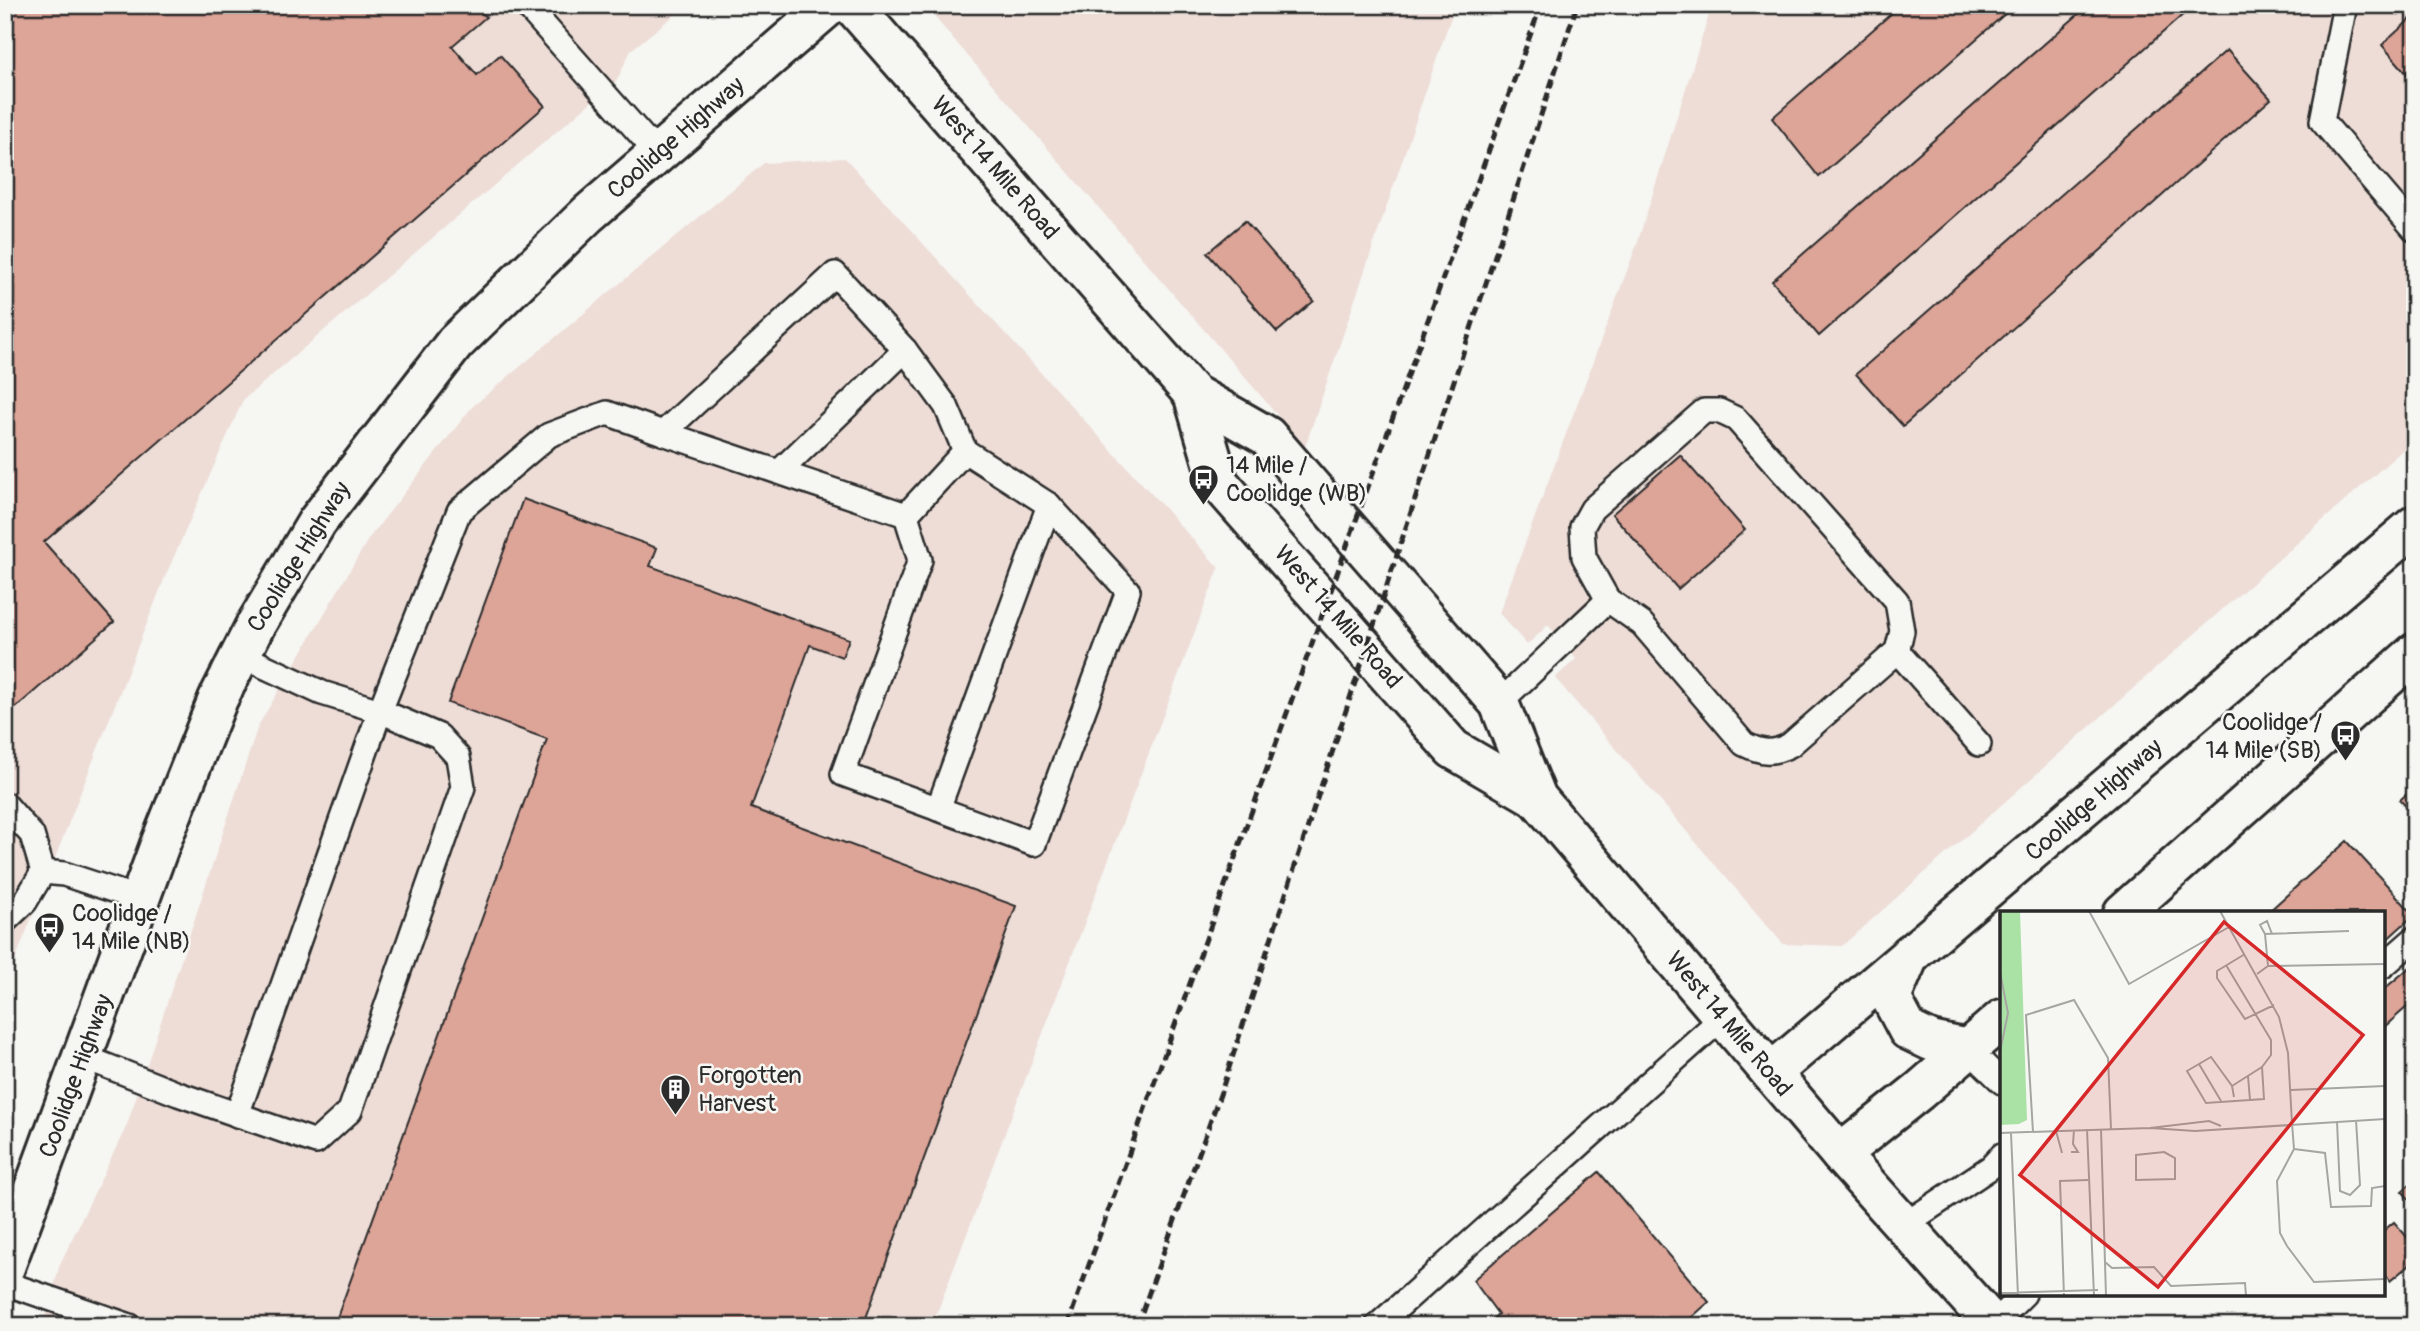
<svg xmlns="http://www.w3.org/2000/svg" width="2420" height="1331" viewBox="0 0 2420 1331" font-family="Pangolin,sans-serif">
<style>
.built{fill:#eeddd7}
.building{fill:#dda498;stroke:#2b2b2b;stroke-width:2}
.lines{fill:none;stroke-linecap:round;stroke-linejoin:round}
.lane-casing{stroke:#2b2b2b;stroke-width:28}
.secondary-casing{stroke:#2b2b2b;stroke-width:44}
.lane{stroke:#f6f6f2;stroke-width:23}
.secondary{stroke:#f6f6f2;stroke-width:38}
.rail{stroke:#2b2b2b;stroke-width:5;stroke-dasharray:10 5;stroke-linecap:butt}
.labels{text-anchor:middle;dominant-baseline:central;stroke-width:5;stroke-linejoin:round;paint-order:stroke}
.street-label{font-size:24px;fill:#2b2b2b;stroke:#f6f6f2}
.poi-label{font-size:24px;fill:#2b2b2b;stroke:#f6f6f2;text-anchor:start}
.inset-road{fill:none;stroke:#a5a5a2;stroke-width:2}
.view{fill:#d62828;fill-opacity:0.15;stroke:#d62828;stroke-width:3.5}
.inset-edge{fill:none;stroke:#2b2b2b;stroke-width:3.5}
</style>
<rect width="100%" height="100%" fill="#f6f6f2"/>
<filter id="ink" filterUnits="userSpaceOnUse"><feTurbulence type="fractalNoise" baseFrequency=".0143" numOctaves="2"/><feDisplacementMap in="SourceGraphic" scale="14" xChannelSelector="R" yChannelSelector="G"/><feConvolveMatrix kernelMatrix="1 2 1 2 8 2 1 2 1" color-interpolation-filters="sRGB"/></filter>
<g filter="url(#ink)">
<!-- built -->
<g class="built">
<path d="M5,5H687L631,50L617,80L243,400L165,577L5,986Z"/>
<path d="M924,5H1455L1305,447Z"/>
<path d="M1712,5H2415V439L1842,946L1783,944L1555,678L1576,659L1548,625L1527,645L1499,613L1637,244Z"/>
<path d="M845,158L1219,568L932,1326H43L60,1264L127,1125L258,726L369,538L472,407L764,163Z"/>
</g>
<!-- building -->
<g class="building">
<path d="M5,5H476L486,17L452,46L477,75L500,55L545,106L44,542L114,622L5,717Z"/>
<path d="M1901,5H2015L1819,177L1772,118Z"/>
<path d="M2089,5H2194L1819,336L1772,281Z"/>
<path d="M2415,15V83L2382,45Z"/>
<path d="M2227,50L2271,99L1903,426L1856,374Z"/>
<path d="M1245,221L1314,301L1277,332L1207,253Z"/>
<path d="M1680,455L1745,530L1678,589L1612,514Z"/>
<path d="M523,499L657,548L650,566L849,639L842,657L810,645L751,808L1016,906L863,1326H334L547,739L448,703Z"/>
<path d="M2415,786V816L2400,800Z"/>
<path d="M2347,841L2414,915L2383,943V913H2267Z"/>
<path d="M2415,963V1000L2383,1028V990Z"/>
<path d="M1599,1172L1709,1302L1682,1326H1486L1498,1314L1473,1280Z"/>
<path d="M2415,1180V1206L2402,1191Z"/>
<path d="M2394,1222L2415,1246V1260L2390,1281L2383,1272V1231Z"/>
</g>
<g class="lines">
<defs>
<g id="lane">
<path d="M526,5L658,154"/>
<path d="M2345,5L2322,121L2415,230"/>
<path d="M835,274L905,350L946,406L965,451L1049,505L1128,591L1034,844L843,774L920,560L906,515L663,433Z"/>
<path d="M1704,411H1719L1736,419L1897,601L1902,631L1897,651L1790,745C1772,754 1762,753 1744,744L1642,624L1608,600L1584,557L1582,527L1592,509Z"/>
<path d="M779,472L905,350"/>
<path d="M906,515L965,451"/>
<path d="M1897,651L1979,744"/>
<path d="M1499,703L1608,600"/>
<path d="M5,804L32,835L43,872L64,874L140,899"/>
<path d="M938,809L1049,505"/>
<path d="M5,921L25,902L43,872"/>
<path d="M2383,966L2415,938"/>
<path d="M1968,1049L2002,1082"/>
<path d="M84,1057L178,1094L316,1142L350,1111L463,787L458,757L439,736L380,711L322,693L240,655"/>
<path d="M237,1115L380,711L459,511L549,435L607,413L663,433"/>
<path d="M1904,1225L1991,1167L2002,1155"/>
<path d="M5,1283L130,1326"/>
<path d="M1993,1325L2024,1294"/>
<path d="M1377,1326L1723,1017"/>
</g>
<g id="secondary">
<path d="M852,5L1193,394L1267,436L1499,703L1537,798L1840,1154L1994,1326"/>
<path d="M1193,394L1219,483L1453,749L1537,798"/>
<path d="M2123,913L2415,653"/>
<path d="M1910,954L1891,998L1908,1030L1931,1041L1968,1049"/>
<path d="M1771,1073L2415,525"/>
<path d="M1840,1154L1919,1091L2002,1019"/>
<path d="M5,1267L159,847L218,699L255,626L317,522L455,343L588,214L830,5"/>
</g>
</defs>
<!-- lane casing -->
<use href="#lane" class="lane-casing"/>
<!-- secondary casing -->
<use href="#secondary" class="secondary-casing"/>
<!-- lane -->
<use href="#lane" class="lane"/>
<!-- secondary -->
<use href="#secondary" class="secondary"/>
<!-- rail -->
<g class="rail">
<path d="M1067,1326L1541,5"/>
<path d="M1137,1326L1222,1089L1577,5"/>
</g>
</g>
</g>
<!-- icons -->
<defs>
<symbol id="bus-pin" viewBox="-11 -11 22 30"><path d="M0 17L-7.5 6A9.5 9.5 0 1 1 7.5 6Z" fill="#2b2b2b" stroke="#f6f6f2"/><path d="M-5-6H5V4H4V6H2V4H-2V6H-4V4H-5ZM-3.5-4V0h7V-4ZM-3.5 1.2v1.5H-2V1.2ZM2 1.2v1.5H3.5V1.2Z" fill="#fff"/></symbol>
<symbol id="building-pin" viewBox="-11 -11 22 30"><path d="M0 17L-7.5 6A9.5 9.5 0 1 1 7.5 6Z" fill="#2b2b2b" stroke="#f6f6f2"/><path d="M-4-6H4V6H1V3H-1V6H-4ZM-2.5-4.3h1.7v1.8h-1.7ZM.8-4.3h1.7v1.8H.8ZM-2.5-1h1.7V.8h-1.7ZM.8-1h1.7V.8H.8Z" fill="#fff"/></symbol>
</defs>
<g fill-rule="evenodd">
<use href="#bus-pin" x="1186" y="462" width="35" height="47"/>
<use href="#bus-pin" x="2328" y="718" width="35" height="47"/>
<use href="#bus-pin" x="32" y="910" width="35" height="47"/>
<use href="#building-pin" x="658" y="1072" width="35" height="47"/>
</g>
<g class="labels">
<!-- street labels -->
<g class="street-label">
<text transform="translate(676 138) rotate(-41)">Coolidge Highway</text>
<text transform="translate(995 168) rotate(49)">West 14 Mile Road</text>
<text transform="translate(299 557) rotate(-58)">Coolidge Highway</text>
<text transform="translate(1338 617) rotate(49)">West 14 Mile Road</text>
<text transform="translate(2094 800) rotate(-41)">Coolidge Highway</text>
<text transform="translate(1729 1024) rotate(50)">West 14 Mile Road</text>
<text transform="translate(76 1076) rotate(-70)">Coolidge Highway</text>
</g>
<!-- poi labels -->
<g class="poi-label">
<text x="1226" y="465">14 Mile /<tspan x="1226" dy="28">Coolidge (WB)</tspan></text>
<text x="2322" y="722" text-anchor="end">Coolidge /<tspan x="2322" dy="28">14 Mile (SB)</tspan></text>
<text x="72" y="913">Coolidge /<tspan x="72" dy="28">14 Mile (NB)</tspan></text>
<text x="698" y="1075">Forgotten<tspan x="698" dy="28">Harvest</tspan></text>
</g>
</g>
<!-- overview -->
<g transform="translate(2000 911)">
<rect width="385" height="385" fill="#f6f6f2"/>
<path d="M0,0H20L27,209L19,213L0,214Z" fill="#aae2a5"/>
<path class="inset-road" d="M89,0L129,73L229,16M220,0L279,106L288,142L292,212M265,23L260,14L267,10L272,23M245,43L217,60V67L245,108L274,94M226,54L271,129V144L262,156M268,55L265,23L349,20M0,61L8,102L0,141M257,63L268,55L385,53M199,153L221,190M248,165L250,189M232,175L262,156L264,188L206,192L187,160L211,146L232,175L234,186M291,179L385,175M337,210L340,280L350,284L360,274L356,209M292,212L294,238L277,270L280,322L287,335L314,371L385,368M150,217L209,210L221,215M87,218L94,385M101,218L106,385M56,220L62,242M33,221L26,104L74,89L108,147L111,218M0,222L150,217L195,220L385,208M11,222L18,385M294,238L325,242L331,296L371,295L372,277L385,275M71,241H78L73,233L74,219M164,241L175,247V268L136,269V244ZM105,351L112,357L154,356L171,375L245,372L246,385M0,382L98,379M64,385L60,270L88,269"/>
<path class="view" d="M224,11L363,124L158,376L20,264Z"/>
<rect width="385" height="385" class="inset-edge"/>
</g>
<!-- margin -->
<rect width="2420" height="1331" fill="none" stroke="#f6f6f2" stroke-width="28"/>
<rect x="14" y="14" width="2392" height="1303" fill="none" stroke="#2b2b2b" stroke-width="2.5" filter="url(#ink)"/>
</svg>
